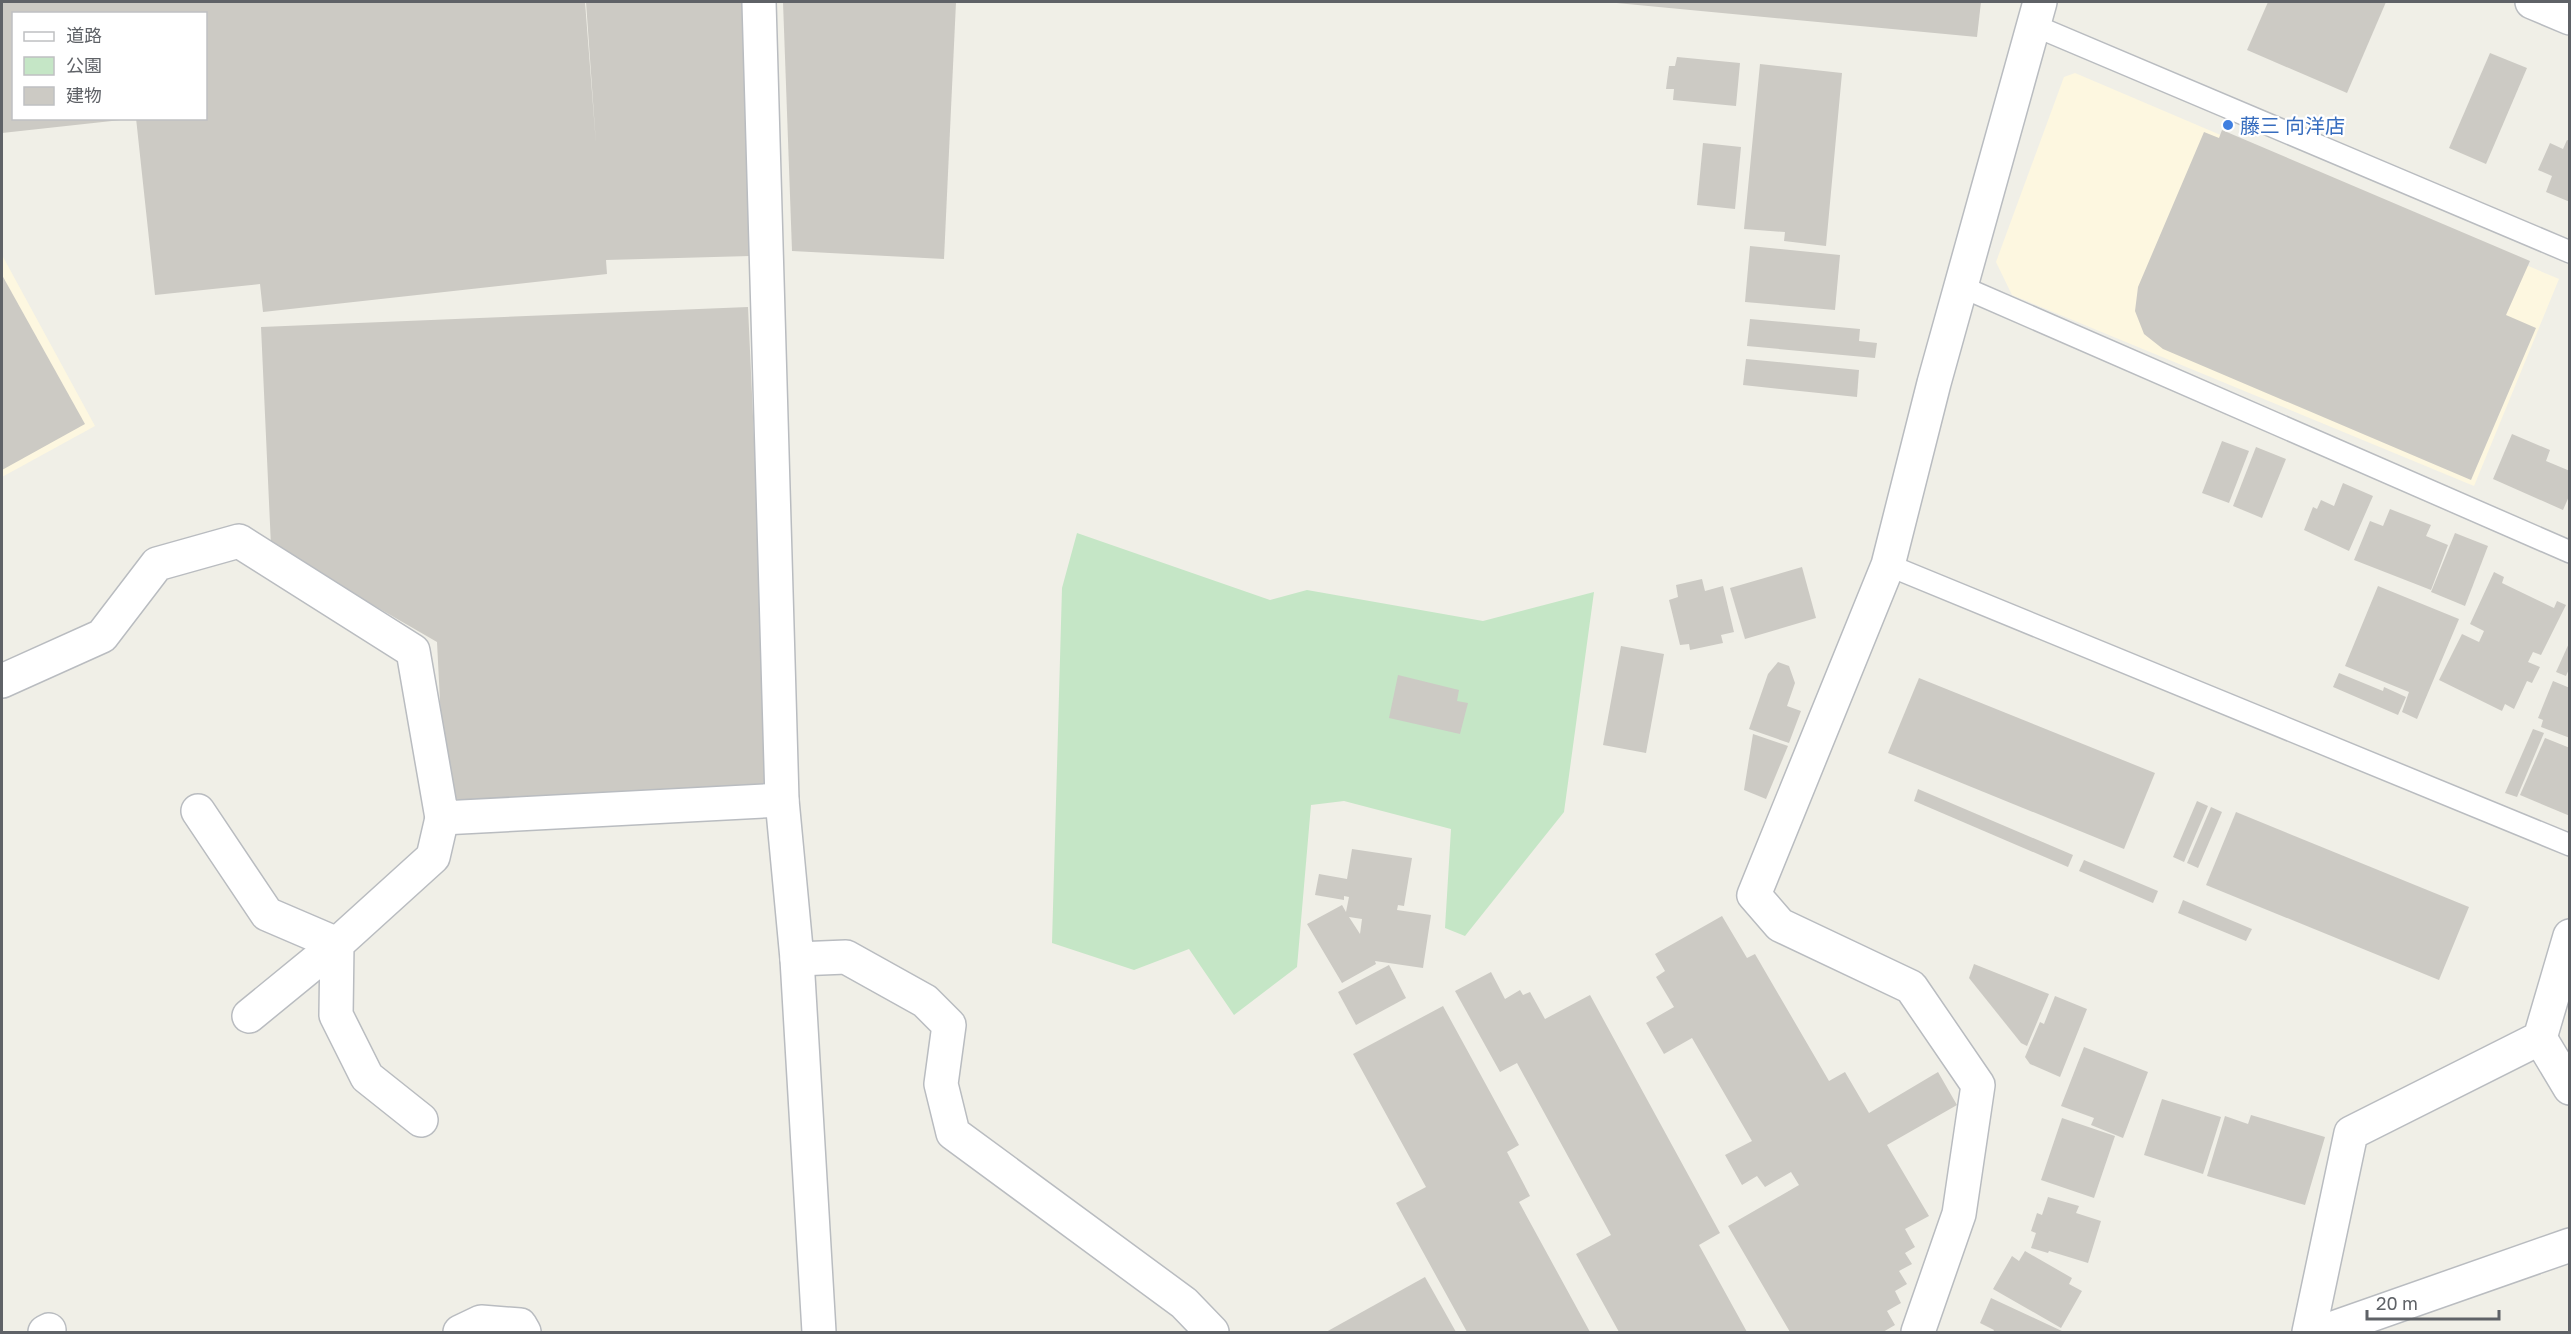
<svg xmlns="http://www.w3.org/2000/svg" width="2571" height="1334" viewBox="0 0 2571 1334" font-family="'Golos Text','Noto Sans JP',sans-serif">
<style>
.commercial{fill:#fdf7e0}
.green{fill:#c5e6c6}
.building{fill:#cccac4;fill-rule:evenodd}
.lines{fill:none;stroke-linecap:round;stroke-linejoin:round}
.service-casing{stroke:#b9bcc0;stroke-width:24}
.minor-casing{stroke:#b9bcc0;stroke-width:36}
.tertiary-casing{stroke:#b9bcc0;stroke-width:36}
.service{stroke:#fff;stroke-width:21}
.minor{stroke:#fff;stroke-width:33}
.tertiary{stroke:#fff;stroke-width:33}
.shop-dot{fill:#3f7fe0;stroke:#fff;stroke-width:2}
.labels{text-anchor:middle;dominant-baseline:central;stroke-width:4.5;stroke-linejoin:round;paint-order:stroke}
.shop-label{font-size:20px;fill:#366cbe;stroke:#fff;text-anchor:start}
</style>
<rect width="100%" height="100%" fill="#f0efe7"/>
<!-- commercial -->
<g class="commercial">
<path d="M2075,73L2559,279L2474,486L2012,295L1996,262L2064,77Z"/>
<path d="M2,255L95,426L2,477Z"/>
</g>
<!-- green -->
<path class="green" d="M1077,533L1270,600L1307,590L1483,621L1594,592L1564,812L1465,936L1445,928L1451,829L1344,801L1311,805L1297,967L1234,1015L1189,949L1134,970L1052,943L1062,588Z"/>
<!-- building -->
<g class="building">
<path d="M2,2H585L596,144L586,2H743L750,256L606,260L607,274L263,312L260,284L155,295L136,118H206V14H14V118L121,120L2,133Z"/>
<path d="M783,2H956L944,259L792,251Z"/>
<path d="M1606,2H1981L1977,37Z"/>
<path d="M2268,2H2386L2347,93L2247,50Z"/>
<path d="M2490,53L2527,68L2486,164L2449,148Z"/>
<path d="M1677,57L1740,63L1736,106L1673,100L1674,89H1666L1669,66H1675Z"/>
<path d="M1760,64L1842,73L1826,246L1784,241L1785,232L1744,229Z"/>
<path d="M2222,130L2530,261L2506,315L2536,328L2471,480L2163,349L2144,334L2135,311L2138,287L2204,132L2219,138Z"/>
<path d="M2567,140L2570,141V202L2546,192L2552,176L2538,170L2550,143L2563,149Z"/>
<path d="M1703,143L1741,147L1735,209L1697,205Z"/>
<path d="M1750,246L1840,255L1835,310L1745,302Z"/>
<path d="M2,275L85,424L2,470Z"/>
<path d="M748,307L770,787L445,800L437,642L271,546L261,327Z"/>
<path d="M1750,319L1860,329L1859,341L1877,343L1875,358L1747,346Z"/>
<path d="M1746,359L1859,370L1857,397L1743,385Z"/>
<path d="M2512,434L2550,450L2546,461L2570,471V494L2563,510L2493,479Z"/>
<path d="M2222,441L2249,451L2229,503L2202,493Z"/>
<path d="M2256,447L2286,459L2262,518L2233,506Z"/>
<path d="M2343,483L2373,496L2349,551L2304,530L2313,507L2317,509L2321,500L2334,506Z"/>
<path d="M2390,509L2431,525L2426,536L2448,545L2431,590L2354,560L2370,521L2383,526Z"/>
<path d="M2455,533L2488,546L2465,606L2431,592Z"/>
<path d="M1802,567L1816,618L1745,639L1730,588Z"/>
<path d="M2494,572L2504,577L2502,583L2554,608L2557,601L2566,605L2541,655L2533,652L2528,662L2540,667L2532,683L2527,681L2514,709L2505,704L2502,711L2439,680L2462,634L2479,642L2484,631L2470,624Z"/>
<path d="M1702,579L1705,591L1723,586L1734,632L1721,635L1723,643L1690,650L1689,644L1680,645L1669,600L1678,597L1676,585Z"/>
<path d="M2378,586L2459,619L2417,719L2402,712L2409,692L2345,666Z"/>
<path d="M2570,641V667L2566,676L2556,672Z"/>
<path d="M1621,646L1664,654L1646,753L1603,745Z"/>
<path d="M1778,662L1789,666L1795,683L1787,706L1801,711L1789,743L1749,729L1768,674Z"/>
<path d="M2339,673L2383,691L2384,687L2406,697L2398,715L2333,687Z"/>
<path d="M1398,675L1459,690L1457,701L1468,703L1460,734L1389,718Z"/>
<path d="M1919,678L2155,773L2124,849L1888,753Z"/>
<path d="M2553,681L2570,688V738L2541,727L2543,720L2538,718Z"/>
<path d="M2533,729L2544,733L2517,797L2505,793Z"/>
<path d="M1753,734L1788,746L1766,799L1744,790Z"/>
<path d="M2545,738L2570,748V816L2520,795Z"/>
<path d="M1918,789L2073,855L2068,867L1914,801Z"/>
<path d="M2197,801L2208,806L2184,862L2173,857Z"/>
<path d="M2211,807L2222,812L2198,868L2187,863Z"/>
<path d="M2236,812L2469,907L2439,980L2206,885Z"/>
<path d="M1352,849L1412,858L1404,906L1398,905L1397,910L1431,915L1423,968L1375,961L1376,964L1342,983L1307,924L1342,905L1346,912L1349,897L1344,896V900L1315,895L1319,874L1347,879ZM1349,917L1362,919L1360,934Z"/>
<path d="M2084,860L2158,891L2153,903L2079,871Z"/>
<path d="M2183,900L2252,929L2246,941L2178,913Z"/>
<path d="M1722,916L1747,958L1755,954L1829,1081L1845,1072L1869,1113L1938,1072L1957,1105L1887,1145L1929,1216L1905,1229L1915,1247L1905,1253L1912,1264L1899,1271L1907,1284L1895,1291L1901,1303L1887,1311L1895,1325L1883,1332H1790L1728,1226L1799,1185L1791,1172L1765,1187L1757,1176L1742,1185L1725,1155L1752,1141L1692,1038L1664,1054L1646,1023L1674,1007L1656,977L1665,971L1655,954Z"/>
<path d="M1974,964L2049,994L2027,1046L2021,1043L1969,978Z"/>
<path d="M1389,965L1406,998L1356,1025L1338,992Z"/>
<path d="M1491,972L1505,999L1520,990L1523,995L1530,992L1545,1019L1590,995L1720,1233L1699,1245L1747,1332H1619L1576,1254L1611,1235L1517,1063L1500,1072L1455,991Z"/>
<path d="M2055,996L2087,1009L2060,1077L2030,1064L2025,1057L2040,1022L2044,1024Z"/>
<path d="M1443,1006L1519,1145L1507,1152L1530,1196L1519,1202L1590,1332H1467L1396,1203L1426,1187L1353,1054Z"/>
<path d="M2084,1047L2148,1072L2123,1138L2091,1125L2094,1118L2061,1106Z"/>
<path d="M2162,1099L2221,1117L2203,1174L2144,1155Z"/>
<path d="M2251,1115L2325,1137L2305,1205L2207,1176L2225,1116L2248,1124Z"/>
<path d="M2062,1118L2115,1136L2094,1198L2041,1180Z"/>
<path d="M2048,1197L2079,1206L2076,1213L2101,1221L2088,1263L2049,1251L2048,1253L2031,1248L2036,1233L2031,1231L2037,1213L2042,1215Z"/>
<path d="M2025,1251L2072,1278L2069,1284L2082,1291L2061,1328L1993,1289L2012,1256L2019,1261Z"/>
<path d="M1425,1277L1456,1332H1326Z"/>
<path d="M1991,1298L2064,1332H1993L1994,1330L1980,1323Z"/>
</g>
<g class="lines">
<defs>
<g id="service">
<path d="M2033,25L2570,252"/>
<path d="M1960,286L2570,552"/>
<path d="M1888,565L2570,845"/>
</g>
<g id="minor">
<path d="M759,2L782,800L797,959L846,957L925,1001L949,1025L941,1084L953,1133L1184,1303L1212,1332"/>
<path d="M2532,2L2570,18"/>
<path d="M2,681L102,636L157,564L239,541L413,651L442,818L782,800"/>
<path d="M198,811L267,914L337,944L249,1016"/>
<path d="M2540,1038L2570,1088"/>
<path d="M421,1120L367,1077L336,1015L337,944L433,857L442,818"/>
<path d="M45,1332L49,1330"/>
<path d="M460,1332L481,1322L520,1325L524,1332"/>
<path d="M1918,1332L1959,1214L1978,1085L1911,987L1780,925L1754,895L1888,565L1934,383L2040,2"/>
<path d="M2309,1332L2351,1133L2540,1038L2570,936"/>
<path d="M2322,1332L2570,1245"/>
</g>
<path id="tertiary" d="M797,959L819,1332"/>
</defs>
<!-- service casing -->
<use href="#service" class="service-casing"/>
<!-- minor casing -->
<use href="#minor" class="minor-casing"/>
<!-- tertiary casing -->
<use href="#tertiary" class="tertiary-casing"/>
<!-- service -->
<use href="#service" class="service"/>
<!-- minor -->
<use href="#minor" class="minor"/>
<!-- tertiary -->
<use href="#tertiary" class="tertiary"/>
</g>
<!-- markers -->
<circle class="shop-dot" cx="2228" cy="125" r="6"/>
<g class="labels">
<!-- shop labels -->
<g class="shop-label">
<text x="2240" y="125">藤三 向洋店</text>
</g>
</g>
<!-- border -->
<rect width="2571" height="1334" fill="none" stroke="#5f6267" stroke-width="6"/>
<!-- legend -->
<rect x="12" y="12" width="195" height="108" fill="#ffffff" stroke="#bfc0c2" stroke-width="1.5"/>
<rect x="24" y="32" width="30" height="9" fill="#ffffff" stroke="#bfc0c2" stroke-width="1.5"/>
<text x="66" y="42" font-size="18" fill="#5f6267">道路</text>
<rect x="24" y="57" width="30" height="18" fill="#c5e6c6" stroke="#bfc0c2" stroke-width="1.5"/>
<text x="66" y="72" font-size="18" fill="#5f6267">公園</text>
<rect x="24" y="87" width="30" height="18" fill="#cccac4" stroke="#bfc0c2" stroke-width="1.5"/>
<text x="66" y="102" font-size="18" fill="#5f6267">建物</text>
<!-- scale -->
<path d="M2367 1310v9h132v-9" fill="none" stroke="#5f6267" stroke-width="3"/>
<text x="2376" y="1310" font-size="18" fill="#5f6267" stroke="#ffffff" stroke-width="4.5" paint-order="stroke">20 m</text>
</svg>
